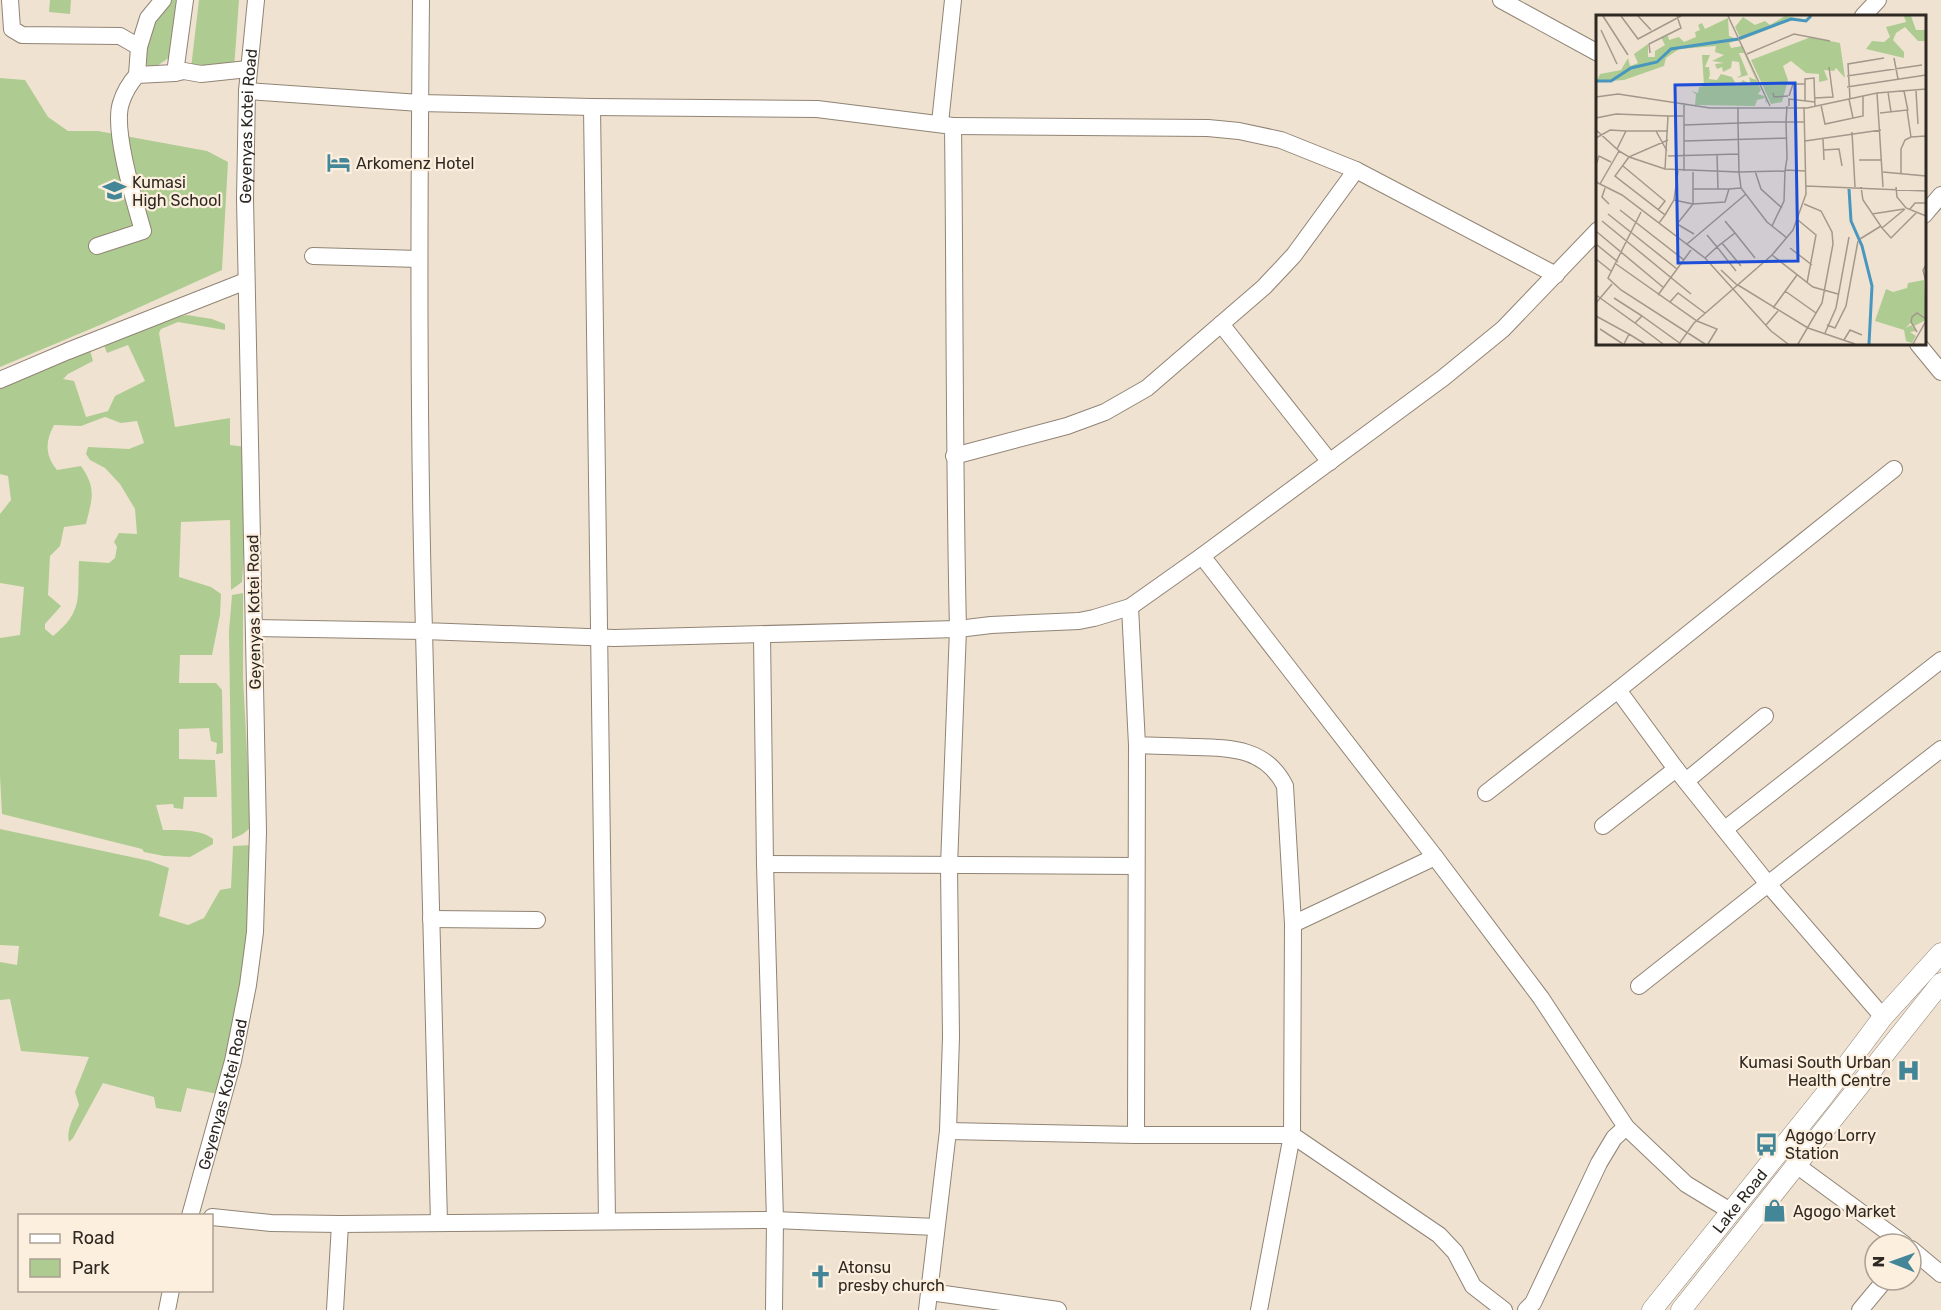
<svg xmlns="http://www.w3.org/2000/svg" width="1941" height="1310" viewBox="0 0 1941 1310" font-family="Rubik,sans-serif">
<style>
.green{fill:#aecc91;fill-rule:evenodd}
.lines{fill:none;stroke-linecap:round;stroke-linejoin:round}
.minor-casing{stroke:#918475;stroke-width:18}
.major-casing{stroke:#918475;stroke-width:21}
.minor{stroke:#fff;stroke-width:16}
.major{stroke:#fff;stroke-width:20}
.labels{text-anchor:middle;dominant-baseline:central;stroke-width:4.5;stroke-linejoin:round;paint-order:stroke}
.street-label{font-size:16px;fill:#2f2923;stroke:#fdefde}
.poi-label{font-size:16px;fill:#2f2923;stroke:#fdefde;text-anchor:start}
.inset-river{fill:none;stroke:#4997be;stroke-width:3}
.inset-road{fill:none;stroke:#a3988b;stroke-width:1.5}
.view{fill:#1d4ed8;fill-opacity:0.15;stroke:#1d4ed8;stroke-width:3}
.inset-edge{fill:none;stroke:#2f2923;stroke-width:3}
</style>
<rect width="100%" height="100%" fill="#f0e2d1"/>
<!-- green -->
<g class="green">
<path d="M50,0H71L70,14L49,12Z"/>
<path d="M167,0H179L173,55L154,68L147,67V30Z"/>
<path d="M199,0H239L234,69L191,68Z"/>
<path d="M0,78L25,80L48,117L68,131H98L207,151L228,162L222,270L100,325L0,367Z"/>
<path d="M187,315L212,319L225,324V330L178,322L161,329L159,333L175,427L230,418V445L246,447V524L242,582L231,590L230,520L181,522L179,577L211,587L221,594L220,615L212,655H180L179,683H216L222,690L223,753L216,754L217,743L211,741L209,728L179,729V759L215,760L217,797H184L183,809L174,808L173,804L156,805L163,830C179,830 201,829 213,839V844L190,857L164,856L144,852L142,849L2,814L0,776V638L20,635L24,587L0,583V514L11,500L8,476L0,474V389L90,350L93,361L68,374L63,379L74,381L86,417L108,411L115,396L145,381L128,345L107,353L104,345L172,318ZM105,417L121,423L137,421L144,443L129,449L88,447L86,454L90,460L105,468L120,484L135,509L137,534L119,533L114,542L117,547L115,558L109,563L79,561C77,597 84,611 53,636L45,629V624L61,606L48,595L50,556L60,546L64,527L86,524C92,499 97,489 81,466L57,470C45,455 45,442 54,425L81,426Z"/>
<path d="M243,593V678L251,827L243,834L232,839L229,631L232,595Z"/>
<path d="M0,829L150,861L169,868L159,916L188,925L204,918L220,890L231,888L233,846L252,845L245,970L218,1094L187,1088L181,1112L156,1108L154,1097L103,1083L73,1138L69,1142C66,1129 74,1117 79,1105L75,1092L89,1057L21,1051L10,999L0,1000V962L17,965L19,946L0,945Z"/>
</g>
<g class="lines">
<defs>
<g id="minor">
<path d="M10,0L12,29L22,35L120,36L139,47L137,75"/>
<path d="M185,0L175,73L184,71L201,74L248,69"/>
<path d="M1501,0L1598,53"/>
<path d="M1863,16L1878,0"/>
<path d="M139,47L148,18L163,0"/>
<path d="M247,91L420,103L592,107L817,109L953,126C955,293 954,461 958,629L614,638L424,631C418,421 419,211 421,0"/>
<path d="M592,107L607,1221"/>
<path d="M940,123L953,0"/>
<path d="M953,126L1208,128L1239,131L1281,140L1356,170L1556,275"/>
<path d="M1924,215L1941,195"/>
<path d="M97,246L143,231C135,203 112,129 121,103C124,93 130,83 137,75L175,73"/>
<path d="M313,256L419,259"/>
<path d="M1221,324L1330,462"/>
<path d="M1918,344L1941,372"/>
<path d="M0,380L68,351L246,281"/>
<path d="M954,456L1067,426L1105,412L1147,388L1264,287L1294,255L1356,170"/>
<path d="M1202,556L1435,857L1541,998L1626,1127L1686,1184L1732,1212"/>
<path d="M1130,607L1137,745C1156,746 1174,746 1193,747C1231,748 1266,748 1285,786L1293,924L1292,1135L1439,1235L1455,1252L1473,1286L1504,1310"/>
<path d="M254,628L424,631L439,1223"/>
<path d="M762,635L765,864L775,1220L774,1310"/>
<path d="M1618,690L1894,469"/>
<path d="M1686,781L1765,716"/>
<path d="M1486,793L1618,690L1676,769L1768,884L1941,749"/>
<path d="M1603,826L1676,769"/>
<path d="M1725,829L1941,660"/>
<path d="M765,864L1136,866"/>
<path d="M431,919L537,920"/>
<path d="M1293,924L1435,857"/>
<path d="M1639,986L1768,884L1883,1017"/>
<path d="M948,1131L1136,1135H1292L1259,1310"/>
<path d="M1136,1135L1137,745"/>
<path d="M1795,1164L1904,1244"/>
<path id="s1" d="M190,1216L233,1061L248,985L255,932L258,832L245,199L247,91L256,0"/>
<path d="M212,1217L271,1223L340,1224L775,1220L936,1227"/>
<path d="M1911,1249L1941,1274"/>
<path d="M930,1292L1058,1310"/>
<path d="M167,1310L171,1290"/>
<path d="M335,1310L340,1224"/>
<path d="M927,1310L948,1131L951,1037L949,866L958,629L991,625L1079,621L1094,618L1130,607L1202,556L1443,378L1503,329L1598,230"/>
<path d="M1526,1310L1533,1303L1599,1163L1614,1138L1626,1127"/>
<path d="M1860,1310L1885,1280"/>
</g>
<g id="major">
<path id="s2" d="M1652,1310L1823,1097L1883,1017L1941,953"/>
<path d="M1681,1310L1941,983"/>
</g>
</defs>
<!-- minor casing -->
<use href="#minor" class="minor-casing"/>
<!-- major casing -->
<use href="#major" class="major-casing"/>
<!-- minor -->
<use href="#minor" class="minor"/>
<!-- major -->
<use href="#major" class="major"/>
</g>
<!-- icons -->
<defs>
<symbol id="hotel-bare" viewBox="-9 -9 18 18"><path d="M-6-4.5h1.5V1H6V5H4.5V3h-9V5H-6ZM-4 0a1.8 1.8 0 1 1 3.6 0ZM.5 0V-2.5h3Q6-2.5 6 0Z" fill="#438697" stroke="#fdefde" stroke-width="2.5" paint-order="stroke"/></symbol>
<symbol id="school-bare" viewBox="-9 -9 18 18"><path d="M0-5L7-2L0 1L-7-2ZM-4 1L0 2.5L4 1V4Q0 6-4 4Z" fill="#438697" stroke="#fdefde" stroke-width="2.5" paint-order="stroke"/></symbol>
<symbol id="hospital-bare" viewBox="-9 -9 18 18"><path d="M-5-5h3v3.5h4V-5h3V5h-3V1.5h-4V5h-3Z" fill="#438697" stroke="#fdefde" stroke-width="2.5" paint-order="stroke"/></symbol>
<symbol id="bus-bare" viewBox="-9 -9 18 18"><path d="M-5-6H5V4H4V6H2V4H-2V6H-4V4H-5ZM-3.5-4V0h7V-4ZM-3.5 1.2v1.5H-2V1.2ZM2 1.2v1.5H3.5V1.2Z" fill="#438697" stroke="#fdefde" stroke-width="2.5" paint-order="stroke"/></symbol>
<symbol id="shop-bare" viewBox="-9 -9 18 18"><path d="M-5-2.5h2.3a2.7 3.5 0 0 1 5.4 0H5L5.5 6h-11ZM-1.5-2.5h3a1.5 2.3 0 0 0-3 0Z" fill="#438697" stroke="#fdefde" stroke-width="2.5" paint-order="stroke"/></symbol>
<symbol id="church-bare" viewBox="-9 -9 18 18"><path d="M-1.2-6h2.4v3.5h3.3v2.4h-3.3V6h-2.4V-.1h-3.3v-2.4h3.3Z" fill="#438697" stroke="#fdefde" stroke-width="2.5" paint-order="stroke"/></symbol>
</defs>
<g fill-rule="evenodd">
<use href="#hotel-bare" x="322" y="146" width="33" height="33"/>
<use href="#school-bare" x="98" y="174" width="33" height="33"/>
<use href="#hospital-bare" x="1892" y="1054" width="33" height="33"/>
<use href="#bus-bare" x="1750" y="1128" width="33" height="33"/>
<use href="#shop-bare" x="1758" y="1194" width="33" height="33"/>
<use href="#church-bare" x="804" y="1260" width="33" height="33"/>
</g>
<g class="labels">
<!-- street labels -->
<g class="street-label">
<text stroke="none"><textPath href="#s1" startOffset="1098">Geyenyas Kotei Road</textPath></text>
<text transform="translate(254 612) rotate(-91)">Geyenyas Kotei Road</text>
<text stroke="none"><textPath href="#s1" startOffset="126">Geyenyas Kotei Road</textPath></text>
<text stroke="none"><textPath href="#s2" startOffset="140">Lake Road</textPath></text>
</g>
<!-- poi labels -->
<g class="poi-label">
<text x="356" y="163">Arkomenz Hotel</text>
<text x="132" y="182">Kumasi<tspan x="132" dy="18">High School</tspan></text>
<text x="1891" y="1062" text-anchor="end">Kumasi South Urban<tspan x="1891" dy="18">Health Centre</tspan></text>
<text x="1785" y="1135">Agogo Lorry<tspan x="1785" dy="18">Station</tspan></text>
<text x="1793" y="1211">Agogo Market</text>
<text x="838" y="1267">Atonsu<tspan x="838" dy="18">presby church</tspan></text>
</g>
</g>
<!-- overview -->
<g transform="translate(1596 15)">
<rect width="330" height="330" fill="#f0e2d1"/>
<path d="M189,1L212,5H196L145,25L139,12L147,2L159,10L169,6L174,10ZM308,1H315L320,15H330V26H322L309,12L300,18L297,25L308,37V43L270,34L276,26L288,27L294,22L290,12L310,7ZM132,3L133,21L143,25L133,28L135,33L146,31L165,75L162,79L168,81L171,86L170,89L169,83L161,85L159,91L99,90L100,79L95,76L102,78L103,72L108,71L106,40H114L109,52H113L114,59L111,71L113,64L121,65L125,59L136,62L141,71L147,65L155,70L153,62L160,65L148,38H143L152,60L141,63L145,60L143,47L136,46L135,53L127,57L126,52L121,54L119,49L128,48L116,46L128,40L119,37L120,31L83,34L70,43L68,51L28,65L0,67L4,59L25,55L32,43L34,51L42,48L38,39L52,29V42H59V36L69,30L65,22L72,21L73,25L83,22L88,27L100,22L99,17L104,15L102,10L106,8L109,14ZM215,22L244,28L249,63L240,53L238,56L228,55L232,65L223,67V59L210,58L195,46L187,51L192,65L186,87L175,89L155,45ZM328,265L330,305L318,311L315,307L310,313L315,310L320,316L314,317L320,321L316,328L310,326L308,315L279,306L290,274L297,277L311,273L312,268Z" fill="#aecc91"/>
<path class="inset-river" d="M0,66H15L35,53L61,47L75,34L142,24L195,4L210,6L215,1M253,174L255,206L266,231L276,271L273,329"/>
<path class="inset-road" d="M7,1L32,40M25,1L42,24L85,1M42,1L55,15M132,1L174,91M5,15L21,49M54,38L53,29L85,13L81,1M151,39L198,19L234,26M298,43L302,64M251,61L326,50M251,72L330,60M308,76L312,96M320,76L322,109M292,77L295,97M177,78L178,82L192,81M281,78L287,172M193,81L197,69H209M0,82L22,79L114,93H211L281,78L330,74M218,83L237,82L233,52M253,84L257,103M254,84L252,49L288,43M209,86V64L218,63L219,92M88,88V156M225,90L229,109L267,101V81M191,91L190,107L191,143L189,156L143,157L142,108L176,107H209M193,91V84L219,87M284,98L311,95L315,122L330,121M0,103L20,99L72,101M88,110L142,108V92M0,115L23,136L4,169M60,116L71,136M256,117L259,172M0,123L14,115L30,116M227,124L228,145M88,126L190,123M209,126L285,115M21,134L30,116H72M227,135L243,134L246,151M23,136L33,142L72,125M121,140L122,174M72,141L142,139M263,145H286M0,150L3,141L15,147M27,151L69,186L62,195M69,154L72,101H87M189,155L210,156M159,156L165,174L186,193M287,157L330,161M305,158V134L309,125L315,122M0,167L26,180L109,243L175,316L192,329M210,171L330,176M265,172L267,185L286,213L309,194M300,172L301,182L310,193L330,201M9,173L6,182L13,189M97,174H133M78,185L97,189V157M314,194L319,188H330M24,195L88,245M45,197L12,263L25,275L109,329M12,199L81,254M276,199L308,194M69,200L78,185L82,156M202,205L220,220L211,268M6,206L95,279M129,206L139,218L121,232L140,256M63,208L69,200L19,161L33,142L69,154L143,157L145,173L171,207L191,223M176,211L188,186L189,156M286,213L295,223L321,197M1,217L68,273M139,218L159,243M98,219L81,209L97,189L129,187L133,174L145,173M264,224L285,211M126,228L145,251M0,229L22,247M91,229L150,179M194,233L216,250M176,240L217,272L242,279M109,243L121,232L111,220M0,244L15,256M20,249L101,306L121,314L112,329M330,250L327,255L330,267M125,255L141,270M142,270L212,313L259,329M189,276L220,298M0,280L39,308L46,301L85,329M62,280L95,235M18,283L46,301M74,287L82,278L109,298M0,288L16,269M177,293L201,260M0,301L33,319L28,329M39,308L67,329M170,310L182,296M231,310L239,313L250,291L262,226M4,314L27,329M321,317L315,307L316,302L321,298L330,304M229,318L240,293L253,222M33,319L49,329M248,325L254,315L266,320M83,329L98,308L176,240L197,215L210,179L208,92M202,329L226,288L237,229L236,217L225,196L208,189M317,329L330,306"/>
<path class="view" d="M199,68L202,246L82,248L79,70Z"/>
<rect width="330" height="330" class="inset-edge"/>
</g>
<!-- legend -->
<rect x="18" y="1214" width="195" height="78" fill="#fdefde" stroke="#aba093" stroke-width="1.5"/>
<rect x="30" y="1234" width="30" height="9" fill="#ffffff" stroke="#aba093" stroke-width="1.5"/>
<text x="72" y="1244" font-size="18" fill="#2f2923">Road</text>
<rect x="30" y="1259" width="30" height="18" fill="#aecc91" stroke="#aba093" stroke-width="1.5"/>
<text x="72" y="1274" font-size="18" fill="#2f2923">Park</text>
<!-- north arrow -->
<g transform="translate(1893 1262) rotate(271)"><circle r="28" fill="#fdefde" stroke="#aba093" stroke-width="1.5"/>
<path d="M0-4.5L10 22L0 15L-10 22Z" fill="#438697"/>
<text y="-9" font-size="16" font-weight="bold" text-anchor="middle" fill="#2f2923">N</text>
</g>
</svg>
